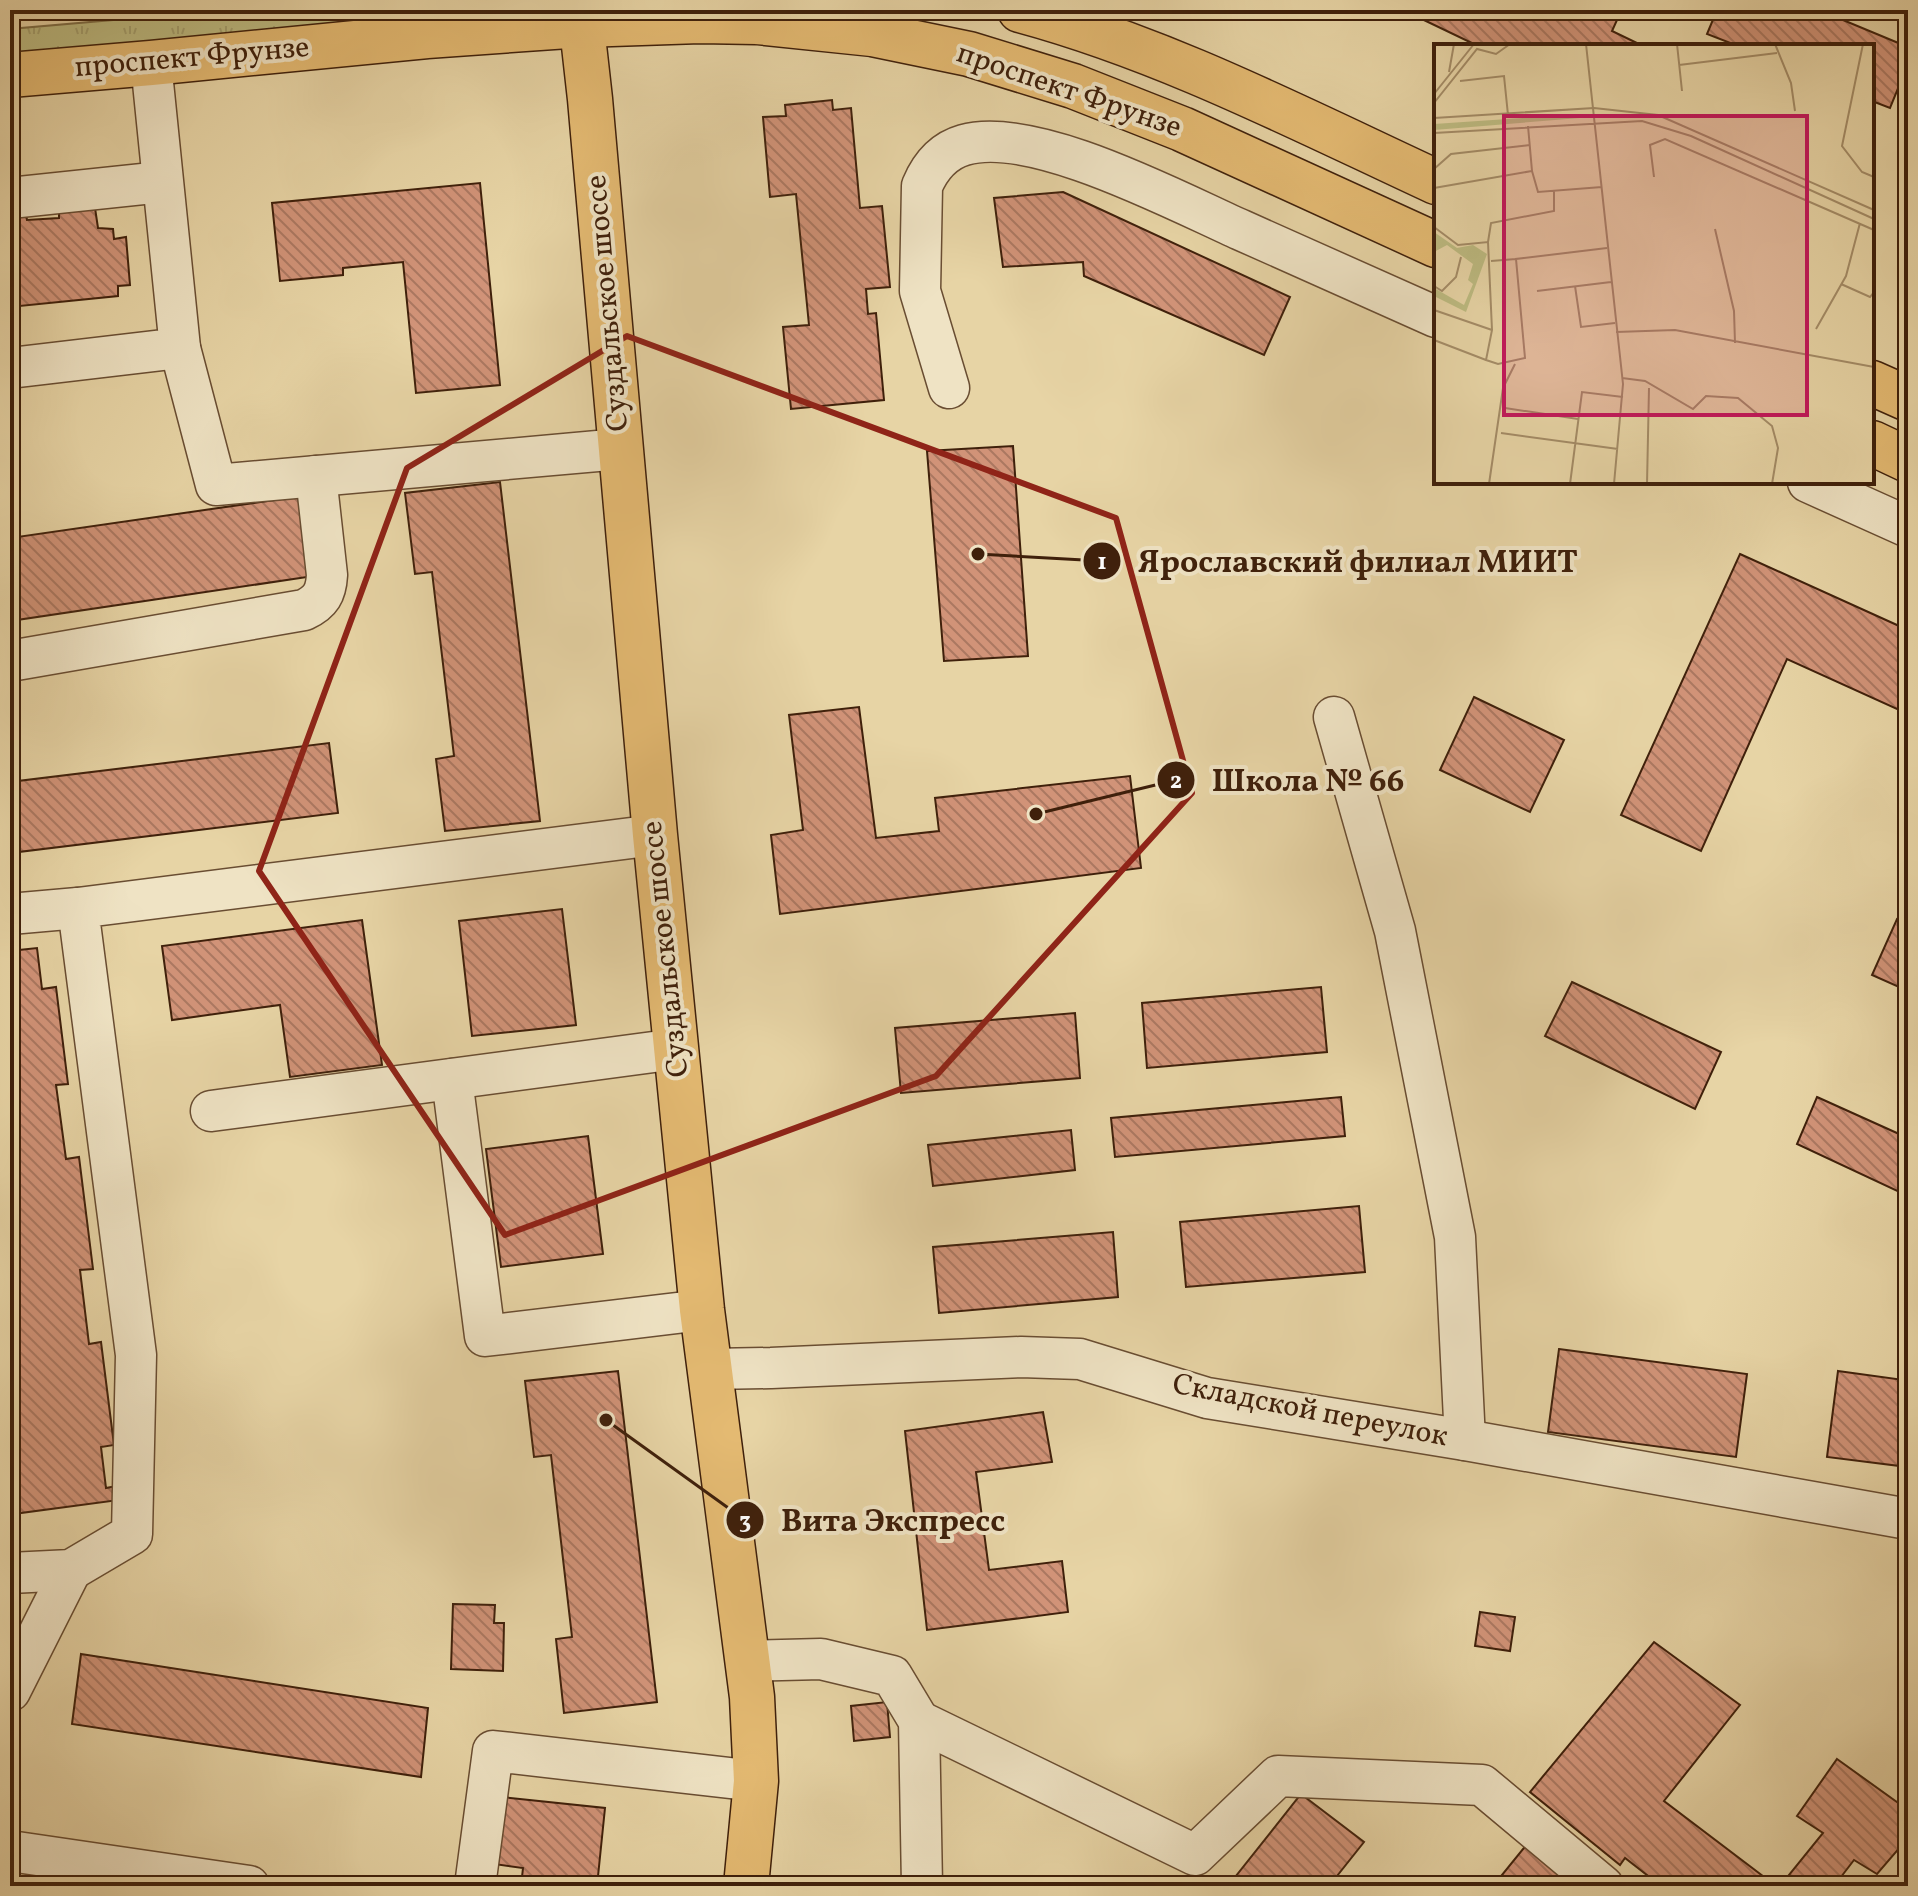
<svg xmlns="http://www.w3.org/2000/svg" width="1918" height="1896" viewBox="0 0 1918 1896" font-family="Vollkorn,serif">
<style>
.grass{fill:url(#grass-tufts);stroke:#7e6e46;stroke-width:2}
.building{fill:url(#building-back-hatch);stroke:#3f200b;stroke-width:2}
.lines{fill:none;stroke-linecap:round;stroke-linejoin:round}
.minor-casing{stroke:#694d32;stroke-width:43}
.major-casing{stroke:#3f200b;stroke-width:47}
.minor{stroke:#efe3c4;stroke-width:40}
.major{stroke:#e4ba72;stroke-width:44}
.marked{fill:none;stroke:#8f2418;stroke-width:6;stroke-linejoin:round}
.labels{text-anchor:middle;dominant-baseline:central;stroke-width:8;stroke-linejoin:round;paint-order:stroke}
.street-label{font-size:30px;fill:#3f200b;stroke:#efe3c4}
.inset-road{fill:none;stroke:#a48c67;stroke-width:2}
.view{fill:#c2185b;fill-opacity:0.15;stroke:#c2185b;stroke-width:4}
.inset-edge{fill:none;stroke:#3f200b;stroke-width:4}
.leader{fill:none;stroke:#3f200b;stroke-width:3}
.callout-dot{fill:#3f200b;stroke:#efe3c4;stroke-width:3}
.mark-label{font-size:24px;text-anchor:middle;font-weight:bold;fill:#fff}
.callout-label{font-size:32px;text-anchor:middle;font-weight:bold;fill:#3f200b;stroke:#efe3c4;stroke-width:8;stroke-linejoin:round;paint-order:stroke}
</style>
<defs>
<pattern id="grass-tufts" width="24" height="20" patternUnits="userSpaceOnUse" patternTransform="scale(2)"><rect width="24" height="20" fill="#bdbb81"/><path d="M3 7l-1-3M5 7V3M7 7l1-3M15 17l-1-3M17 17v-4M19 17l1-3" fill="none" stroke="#a4a06e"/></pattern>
<pattern id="building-back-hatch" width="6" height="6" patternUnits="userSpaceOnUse" patternTransform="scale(2)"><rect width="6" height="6" fill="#d19378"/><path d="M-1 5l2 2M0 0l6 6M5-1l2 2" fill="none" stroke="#ab7861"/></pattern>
</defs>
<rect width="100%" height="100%" fill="#e7d4a5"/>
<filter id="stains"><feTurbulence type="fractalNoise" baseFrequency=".0025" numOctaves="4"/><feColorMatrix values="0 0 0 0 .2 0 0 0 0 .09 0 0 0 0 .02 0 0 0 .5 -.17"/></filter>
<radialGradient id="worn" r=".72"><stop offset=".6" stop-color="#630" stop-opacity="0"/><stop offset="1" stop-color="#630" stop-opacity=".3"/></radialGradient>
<!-- grass -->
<path class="grass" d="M228,10H480V12L10,54V29Z"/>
<!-- building -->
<g class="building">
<path d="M1403,10H1596L1617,20L1612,31L1641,45L1478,46Z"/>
<path d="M1717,10H1819L1908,47V64L1890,108L1872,101V46H1738L1707,34Z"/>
<path d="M832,100L833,110L851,108L860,208L882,206L890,287L866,289L868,314L876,313L884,400L791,409L783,327L809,325L796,194L770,197L763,117L786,116L785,105Z"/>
<path d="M480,183L500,385L416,393L403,262L343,268V275L280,281L272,203Z"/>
<path d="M1063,192L1290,297L1264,355L1084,276L1083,262L1003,267L994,198Z"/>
<path d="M95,208L98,228L113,229L114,239L126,237L130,285L118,286V296L10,307V215L26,214L27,220L59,218V211Z"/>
<path d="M1013,446L1028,656L944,661L927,451Z"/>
<path d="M500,482L540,821L445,831L436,759L454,756L432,572L415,574L405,493Z"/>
<path d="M302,496L314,576L10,621V538Z"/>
<path d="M1740,554L1908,630V714L1787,659L1701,851L1621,815Z"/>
<path d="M1474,697L1564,740L1530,812L1440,770Z"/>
<path d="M859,707L876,838L939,831L935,798L1130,776L1141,868L780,914L771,835L803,830L789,715Z"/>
<path d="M329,743L338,813L10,853V782Z"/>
<path d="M562,909L576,1025L472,1036L459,921Z"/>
<path d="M1897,919L1908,924V991L1872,975Z"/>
<path d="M362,920L382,1065L290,1077L280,1005L172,1020L162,946Z"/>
<path d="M37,948L42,989L56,987L68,1084L56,1085L66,1159L79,1157L93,1269L80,1270L89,1344L101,1342L114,1445L101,1447L106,1488L117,1486L119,1500L13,1514L10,1480H17L10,1420V1328L20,1327L10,1251V951Z"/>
<path d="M1572,982L1721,1052L1695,1109L1545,1036Z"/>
<path d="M1321,987L1327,1052L1147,1068L1142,1003Z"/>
<path d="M1075,1013L1080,1078L901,1093L895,1028Z"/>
<path d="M1341,1097L1345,1136L1115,1157L1111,1118Z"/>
<path d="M1817,1097L1908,1138V1196L1797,1144Z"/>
<path d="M1071,1130L1075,1170L933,1186L928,1145Z"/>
<path d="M588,1136L603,1254L501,1267L486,1149Z"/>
<path d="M1359,1206L1365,1272L1186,1287L1180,1222Z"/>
<path d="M1113,1232L1118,1297L939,1313L933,1247Z"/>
<path d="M1559,1349L1747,1374L1736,1457L1548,1432Z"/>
<path d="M618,1371L657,1702L564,1713L556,1639L572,1637L551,1455L534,1457L525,1381Z"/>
<path d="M1838,1371L1904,1380L1901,1404L1908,1405V1467L1827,1457Z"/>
<path d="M1043,1412L1052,1462L976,1472L989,1570L1062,1561L1068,1612L927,1630L905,1431Z"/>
<path d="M453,1604L495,1605L494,1623H504L503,1671L451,1669Z"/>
<path d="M1480,1612L1515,1617L1510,1651L1475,1646Z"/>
<path d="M1654,1642L1740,1705L1664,1801L1776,1886H1661L1625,1858L1620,1865L1530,1792Z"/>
<path d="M81,1654L428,1708L421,1777L72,1724Z"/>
<path d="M887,1702L890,1737L854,1741L851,1706Z"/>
<path d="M1837,1759L1908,1810V1838L1877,1874L1854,1860L1834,1886H1780L1823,1833L1797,1816Z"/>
<path d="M1301,1794L1364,1842L1329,1886H1228Z"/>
<path d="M502,1797L605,1808L597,1886H521L523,1868L494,1864Z"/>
<path d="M1528,1843L1583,1886H1493Z"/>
</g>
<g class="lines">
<defs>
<g id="minor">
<path d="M10,198L162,182"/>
<path d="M180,348L216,485L620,449"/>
<path d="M10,368L180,348L151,63"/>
<path d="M949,388L920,291L922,186C930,167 943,151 964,145C1033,125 1176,201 1241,230C1306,259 1371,288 1436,317"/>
<path d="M1808,482L1908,527"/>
<path d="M10,661L304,610C321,602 326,593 327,575L316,476"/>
<path d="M1334,717L1395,931L1455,1237L1465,1440"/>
<path d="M10,914L78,908"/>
<path d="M452,1079L485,1336L702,1310"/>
<path d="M211,1111L676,1049"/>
<path d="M710,1369L771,1368L1021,1357L1080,1359L1207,1398L1465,1440L1908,1519"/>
<path d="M10,1573L71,1570L132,1534L136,1355L78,908L655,835"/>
<path d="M748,1661L821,1659L892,1676L919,1721L922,1886"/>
<path d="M10,1691L71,1570"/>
<path d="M919,1721L1195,1855L1278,1776L1482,1785L1603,1886"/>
<path d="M10,1851L249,1886"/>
<path d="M475,1886L493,1751L756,1781"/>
</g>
<g id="major">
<path d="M580,10L590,99L655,835L702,1310L752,1697L756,1781L746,1886"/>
<path d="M1020,10C1165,49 1300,119 1436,182"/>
<path d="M10,75L151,63L427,36L582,25L700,21L757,22L872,34L969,54L1073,86L1182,129L1436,245"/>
<path d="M1872,383L1908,399"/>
<path d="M1872,443L1908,460"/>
</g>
</defs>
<!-- minor casing -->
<use href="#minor" class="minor-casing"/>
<!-- major casing -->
<use href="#major" class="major-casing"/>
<!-- minor -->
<use href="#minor" class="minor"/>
<!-- major -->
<use href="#major" class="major"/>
</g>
<!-- marked area -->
<path class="marked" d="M627,336L1116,518L1192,793L936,1076L505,1235L259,871L407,468Z"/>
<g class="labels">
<!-- street labels -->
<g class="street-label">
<text transform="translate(192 58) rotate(-5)">проспект Фрунзе</text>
<text transform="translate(1069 91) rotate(19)">проспект Фрунзе</text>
<text transform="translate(608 303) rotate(-95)">Суздальское шоссе</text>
<text transform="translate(666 949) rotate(-96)">Суздальское шоссе</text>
<text transform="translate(1310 1411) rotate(11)">Складской переулок</text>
</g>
</g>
<!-- overview -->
<g transform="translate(1434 44)">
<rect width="440" height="440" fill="#e7d4a5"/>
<path d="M145,70L146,74L0,86V80ZM0,188L23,204L39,201L53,210L32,268L0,252V244L30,261L39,240L34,236L39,220L13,201L0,208Z" fill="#bdbb81"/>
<path class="inset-road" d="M152,0L189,340L180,440M243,0L248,47M341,0L357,39L361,67M429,0L408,102L428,128L440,133M245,21L343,9M15,28L20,0M26,37L70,32L74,71M0,50L40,0M0,59L43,5L62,10L76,0M0,74L160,64L224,71L440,166M0,89L208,77L257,92L440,175M0,125L17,110L96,101M98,127L104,148L168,143M220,133L216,101L231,95L440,186M0,144L98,127L94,82M0,183L24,201L54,198L58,286L52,316L64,320L91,314L82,215L173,204M281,185L300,267L301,299M54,198L57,179L120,167V147M57,217L82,215M407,240L436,253L440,248M0,242L8,247L22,233L27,213M141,242L147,283L181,279M103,247L177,238M0,266L58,286M382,285L412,232L426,179M182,288L241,286L440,323M0,296L52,316M188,334L211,337L259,365L272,352L304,354L338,382L344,404L338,440M71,364L144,375M67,389L184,405M55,440L69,344L81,320M136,440L148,348L189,353M213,440L215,344"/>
<path class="view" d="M70,72H373V371H70Z"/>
<rect width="440" height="440" class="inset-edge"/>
</g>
<!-- callouts -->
<path class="leader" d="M978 554L1102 561M1036 814L1176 780M606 1420L745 1520"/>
<g class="callout-dot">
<circle cx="978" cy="554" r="8"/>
<circle cx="1036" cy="814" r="8"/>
<circle cx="606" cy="1420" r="8"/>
<circle cx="1102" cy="561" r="20"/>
<circle cx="1176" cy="780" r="20"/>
<circle cx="745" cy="1520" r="20"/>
</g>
<g class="mark-label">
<text x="1102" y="569">1</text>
<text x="1176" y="788">2</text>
<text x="745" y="1528">3</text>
</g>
<g class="callout-label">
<text x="1358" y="572">Ярославский филиал МИИТ</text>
<text x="1308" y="791">Школа № 66</text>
<text x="893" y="1531">Вита Экспресс</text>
</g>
<!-- margin -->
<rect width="1918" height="1896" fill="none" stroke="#e7d4a5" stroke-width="40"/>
<rect x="12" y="12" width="1894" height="1872" fill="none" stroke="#3f200b" stroke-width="4"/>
<rect x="20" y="20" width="1878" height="1856" fill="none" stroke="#3f200b" stroke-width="2"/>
<rect width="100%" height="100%" filter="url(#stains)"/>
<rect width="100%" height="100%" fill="url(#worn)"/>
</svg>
